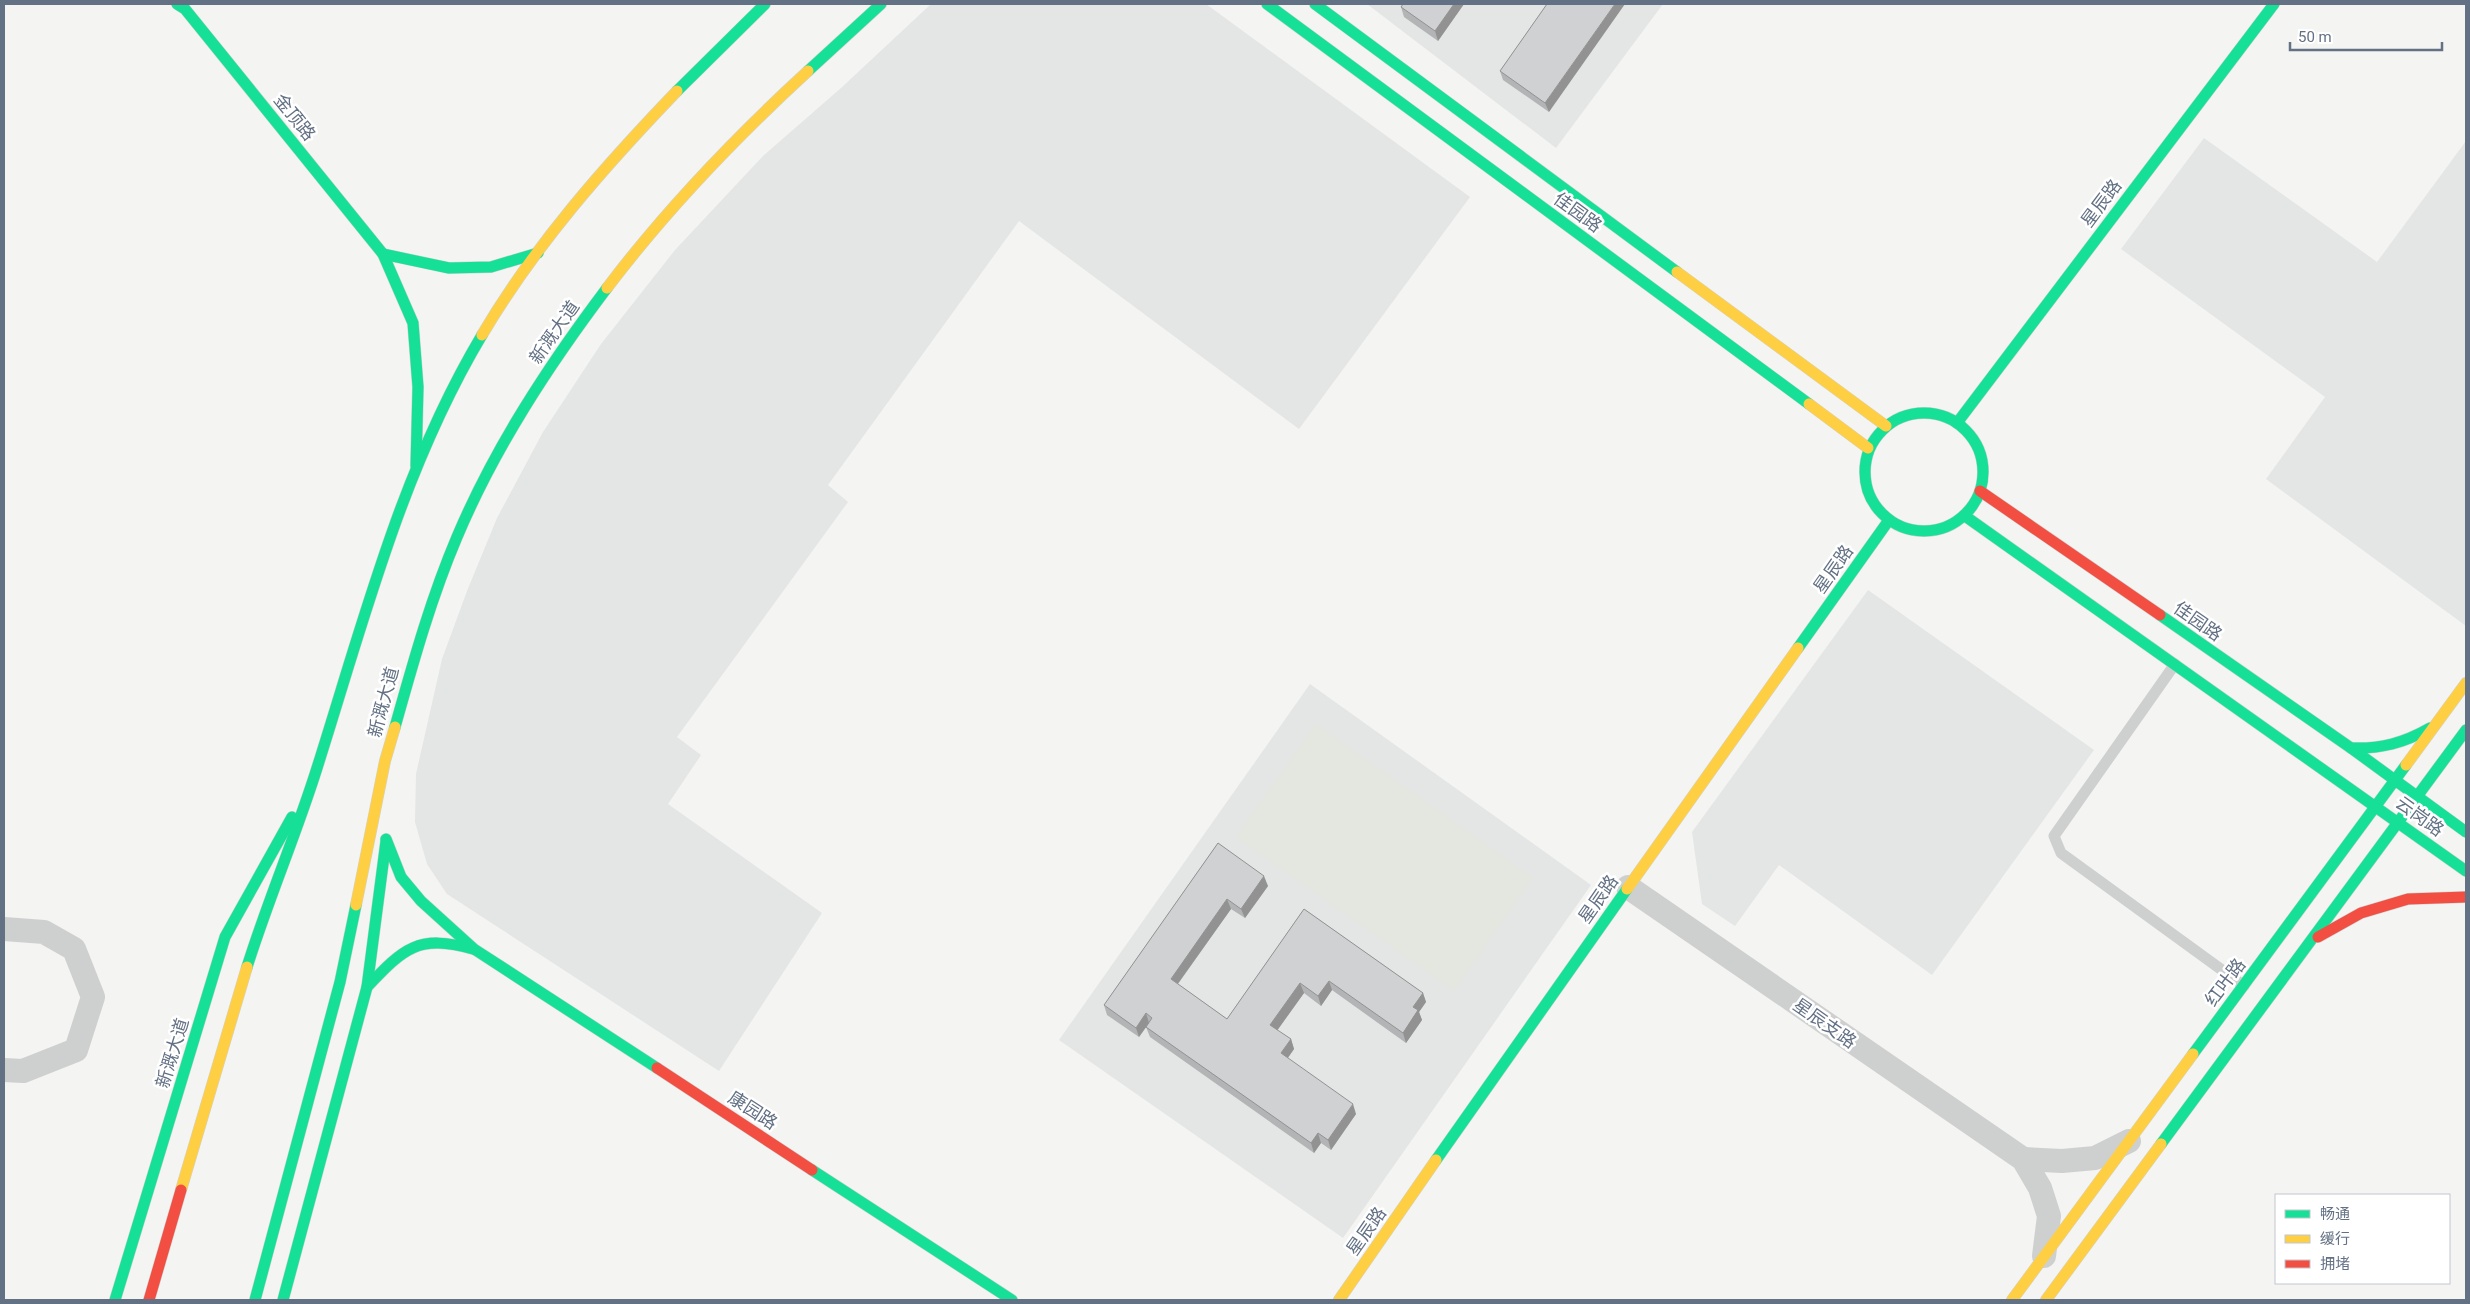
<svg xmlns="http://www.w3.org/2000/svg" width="2470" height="1304" viewBox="0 0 2470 1304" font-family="Roboto,'Noto Sans SC',sans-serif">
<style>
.built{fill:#e4e5e5}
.park{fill:#e3e7e0}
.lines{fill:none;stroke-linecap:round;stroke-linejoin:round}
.fast-casing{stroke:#d0d2d2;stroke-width:12}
.slow-casing{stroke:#d0d2d2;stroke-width:12}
.jam-casing{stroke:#d0d2d2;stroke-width:12}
.lane{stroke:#cecfcf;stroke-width:11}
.street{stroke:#cecfcf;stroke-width:24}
.fast{stroke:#16e098;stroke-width:11}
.slow{stroke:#ffcf43;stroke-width:11}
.jam{stroke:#f24e42;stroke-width:11}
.wall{fill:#b3b4b5}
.shaded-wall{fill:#929293}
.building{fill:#d0d1d2;stroke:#929293}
.labels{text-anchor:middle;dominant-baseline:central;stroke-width:5;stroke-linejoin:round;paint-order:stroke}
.street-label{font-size:18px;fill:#637184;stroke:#fff}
</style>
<rect width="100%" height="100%" fill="#f4f4f2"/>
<!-- built -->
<g class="built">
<path d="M931,4H1206L1470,197L1299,429L1019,221L828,485L848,502L677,737L701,755L668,804L822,913L719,1071L447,894L427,864L415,822L416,774L442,659L467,591L497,518L543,432L601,344L675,250L763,156L841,88Z"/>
<path d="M1367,4H1663L1556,148Z"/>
<path d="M2204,138L2377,262L2466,141V626L2266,479L2325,397L2121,249Z"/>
<path d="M1868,590L2094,750L1932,975L1779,865L1735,926L1702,904L1692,832Z"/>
<path d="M1310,684L1591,885L1343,1238L1059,1040Z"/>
</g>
<!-- park -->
<path class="park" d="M1316,724L1533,878L1454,991L1236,837Z"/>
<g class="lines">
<defs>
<g id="fast">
<path d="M177,4L185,9L383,254L413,323L418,387L416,466"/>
<path d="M1267,4L1809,404"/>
<path d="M1315,4L1677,272"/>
<path d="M808,71L881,4"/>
<path d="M677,91L765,4"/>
<path d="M383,254L449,268L491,267L538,253"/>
<circle cx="1924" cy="472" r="59"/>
<path d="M1957,423L2274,4"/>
<path d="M1965,516L2466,871"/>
<path d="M2160,615L2351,748L2466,832"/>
<path d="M1798,648L1889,520"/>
<path d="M395,727C413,663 431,598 457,537C495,447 549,365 607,288"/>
<path d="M2351,748C2381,749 2404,743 2430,728"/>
<path d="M386,839L401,877L421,901L474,949L657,1068"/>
<path d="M247,967C268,900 296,835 317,768C364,620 402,469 482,335"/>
<path d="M367,987C404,948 418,934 473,949"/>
<path d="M2193,1054L2406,765"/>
<path d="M2161,1144L2466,730"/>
<path d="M1436,1160L1627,889"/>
<path d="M812,1170L1012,1300"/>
<path d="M115,1300L225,937L292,817"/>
<path d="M255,1300L340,982L356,905"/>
<path d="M283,1300L367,987L386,841"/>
</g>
<g id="slow">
<path d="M1677,272L1886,426"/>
<path d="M607,288C666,210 735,138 808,71"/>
<path d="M482,335C535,245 605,166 677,91"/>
<path d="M1809,404L1868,448"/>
<path d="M2406,765L2466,683"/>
<path d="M1627,889L1798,648"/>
<path d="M356,905L385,761L395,727"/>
<path d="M181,1190L247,967"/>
<path d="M1339,1300L1436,1160"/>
<path d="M2012,1300L2193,1054"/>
<path d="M2046,1300L2161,1144"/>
</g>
<g id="jam">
<path d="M1980,491L2160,615"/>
<path d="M2318,937L2361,913L2408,899L2466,897"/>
<path d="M657,1068L812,1170"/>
<path d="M149,1300L181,1190"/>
</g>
</defs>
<!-- fast casing -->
<use href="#fast" class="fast-casing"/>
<!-- slow casing -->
<use href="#slow" class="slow-casing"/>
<!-- jam casing -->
<use href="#jam" class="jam-casing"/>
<!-- lane -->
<path class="lane" d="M2175,664L2054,836L2061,853L2244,986"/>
<!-- street -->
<g class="street">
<path d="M1628,887L2023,1159L2040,1188L2049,1216L2044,1256"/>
<path d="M4,929L44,932L74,949L93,997L76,1050L23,1071L4,1070"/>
<path d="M2023,1159L2062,1161L2095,1158L2129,1141"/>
</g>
<!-- fast -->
<use href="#fast" class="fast"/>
<!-- slow -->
<use href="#slow" class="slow"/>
<!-- jam -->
<use href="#jam" class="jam"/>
</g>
<!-- wall -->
<g class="wall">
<path d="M1403,4H1464L1438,41L1404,17L1401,7Z"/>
<path d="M1547,4L1549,112L1503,80L1500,71Z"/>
<path d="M1218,843L1268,886L1245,918L1231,909L1178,984L1227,1019L1304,909L1423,993L1426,1002L1419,1012L1422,1020L1406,1043L1332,990L1321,1006L1304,993L1277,1030L1291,1039L1294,1049L1288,1058L1356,1114L1331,1150L1321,1143L1314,1153L1150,1037L1146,1027L1139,1037L1107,1015L1104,1005Z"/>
</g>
<!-- shaded-wall -->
<g class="shaded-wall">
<path d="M1454,4H1464L1438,41L1435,31Z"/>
<path d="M1615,4H1625L1549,112L1545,103Z"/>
<path d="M1264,876L1268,886L1245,918L1241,909Z"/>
<path d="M1227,899L1231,909L1174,989L1171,979Z"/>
<path d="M1329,981L1332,990L1321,1006L1318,996Z"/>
<path d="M1300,983L1304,993L1274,1035L1270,1025Z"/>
<path d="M1423,993L1426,1002L1419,1012L1422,1020L1406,1043L1403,1033L1413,1007Z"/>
<path d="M1146,1013L1149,1023L1139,1037L1136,1028Z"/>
<path d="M1291,1039L1294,1049L1284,1063L1281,1053Z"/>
<path d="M1353,1104L1356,1114L1331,1150L1328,1140Z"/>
<path d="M1318,1133L1321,1143L1314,1153L1311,1143Z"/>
</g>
<!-- building -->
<g class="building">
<path d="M1403,4H1454L1435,31L1401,7Z"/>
<path d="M1547,4H1615L1545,103L1500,71Z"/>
<path d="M1218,843L1264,876L1241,909L1227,899L1171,979L1227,1019L1304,909L1423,993L1413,1007L1418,1010L1403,1033L1329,981L1318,996L1300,983L1270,1025L1291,1039L1281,1053L1353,1104L1328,1140L1318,1133L1311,1143L1146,1027L1152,1018L1146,1013L1136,1028L1104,1005Z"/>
</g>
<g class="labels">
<!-- street labels -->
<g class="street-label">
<text transform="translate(295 117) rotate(51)">金顶路</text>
<text transform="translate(2101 203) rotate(-53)">星辰路</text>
<text transform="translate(1578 212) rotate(36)">佳园路</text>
<text transform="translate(554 332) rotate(-55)">新溉大道</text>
<text transform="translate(1833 569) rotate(-55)">星辰路</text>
<text transform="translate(2198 621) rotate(35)">佳园路</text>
<text transform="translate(383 702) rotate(-75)">新溉大道</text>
<text transform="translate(2420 816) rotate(36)">云岗路</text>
<text transform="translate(1598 899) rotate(-55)">星辰路</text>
<text transform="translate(2225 982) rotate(-53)">红叶路</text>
<text transform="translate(1825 1023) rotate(35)">星辰支路</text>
<text transform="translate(172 1053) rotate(-73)">新溉大道</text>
<text transform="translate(753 1110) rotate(33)">康园路</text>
<text transform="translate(1366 1231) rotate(-55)">星辰路</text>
</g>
</g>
<!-- border -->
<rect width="2470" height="1304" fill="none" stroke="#637184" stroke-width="10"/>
<!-- legend -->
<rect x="2275" y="1194" width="175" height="90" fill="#ffffff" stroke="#c1c6ce"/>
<rect x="2285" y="1210" width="25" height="8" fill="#16e098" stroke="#c1c6ce"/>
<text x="2320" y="1219" font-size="15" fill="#637184">畅通</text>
<rect x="2285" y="1235" width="25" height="8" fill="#ffcf43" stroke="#c1c6ce"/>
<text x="2320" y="1244" font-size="15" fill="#637184">缓行</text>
<rect x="2285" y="1260" width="25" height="8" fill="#f24e42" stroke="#c1c6ce"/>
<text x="2320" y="1269" font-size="15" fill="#637184">拥堵</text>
<!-- scale -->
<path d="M2290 42v8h152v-8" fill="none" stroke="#637184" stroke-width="2.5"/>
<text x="2298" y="42" font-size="15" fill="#637184" stroke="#ffffff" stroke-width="4" paint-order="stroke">50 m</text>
</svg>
